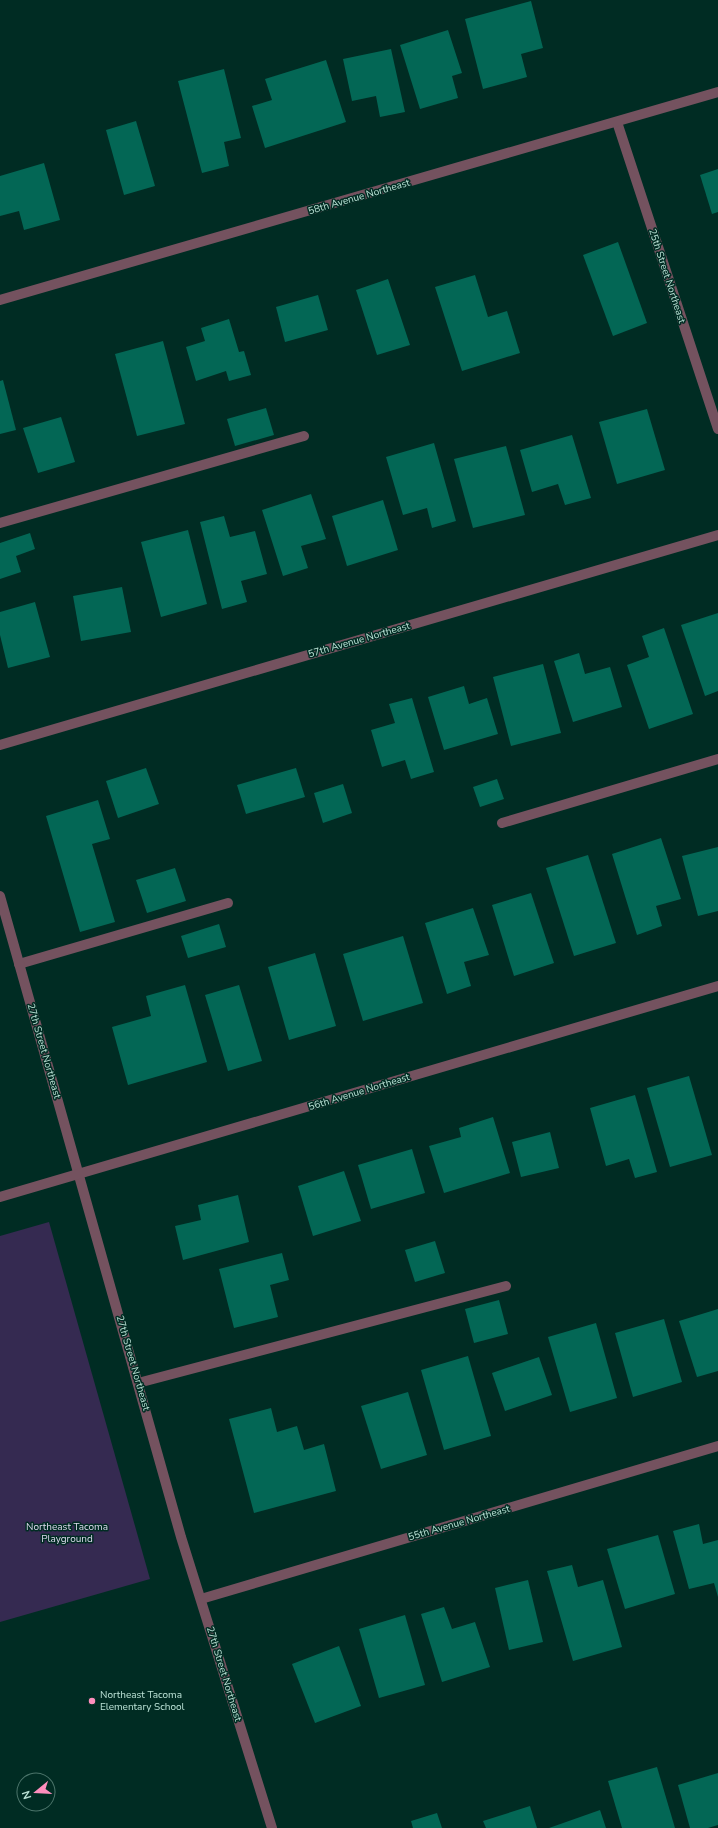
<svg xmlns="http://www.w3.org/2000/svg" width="718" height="1828" viewBox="0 0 718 1828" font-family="'Nunito Sans',sans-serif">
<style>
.green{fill:#352a51}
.building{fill:#036755}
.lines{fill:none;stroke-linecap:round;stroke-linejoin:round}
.lane{stroke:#74525f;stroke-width:10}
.street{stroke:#74525f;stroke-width:10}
.poi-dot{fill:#fe8ebd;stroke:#002c23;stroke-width:1.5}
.labels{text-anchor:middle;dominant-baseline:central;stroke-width:3;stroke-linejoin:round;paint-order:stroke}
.street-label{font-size:10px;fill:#bbe2d6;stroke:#002c23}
.park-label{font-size:10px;fill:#dfdbef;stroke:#002c23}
.poi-label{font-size:10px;fill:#bbe2d6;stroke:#002c23;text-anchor:start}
</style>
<rect width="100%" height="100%" fill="#002c23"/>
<!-- green -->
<path class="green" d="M49,1222L150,1579L0,1622V1236Z"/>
<!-- building -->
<g class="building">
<path d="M531,1L543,48L521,54L527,77L483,89L465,19Z"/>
<path d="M448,30L462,73L452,76L458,98L420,109L400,45Z"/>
<path d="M391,49L405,112L380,117L376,96L352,101L343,59Z"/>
<path d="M326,60L346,122L265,148L252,106L272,100L265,79Z"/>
<path d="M224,69L241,138L224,142L229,166L202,173L178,81Z"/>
<path d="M136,121L155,186L124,195L106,130Z"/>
<path d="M44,163L60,220L24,230L19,211L0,216V176Z"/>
<path d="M718,169V212L712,214L700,175Z"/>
<path d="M618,242L647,323L613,336L583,255Z"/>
<path d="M475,275L488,317L507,311L520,353L462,371L435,287Z"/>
<path d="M388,279L410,345L377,355L356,290Z"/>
<path d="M318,295L328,330L285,342L276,307Z"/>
<path d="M229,319L239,352L244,351L251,375L229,381L226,371L196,381L186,347L205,341L201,328Z"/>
<path d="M163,341L185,424L137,436L115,354Z"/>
<path d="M3,380L16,430L0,434V381Z"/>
<path d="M266,408L274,435L235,446L227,419Z"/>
<path d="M647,409L665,470L617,484L599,422Z"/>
<path d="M61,417L75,462L38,473L23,428Z"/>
<path d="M572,435L591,498L565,505L558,484L532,492L520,450Z"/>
<path d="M434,443L456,521L432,528L427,508L403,515L386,457Z"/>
<path d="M506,446L525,515L473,528L454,459Z"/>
<path d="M311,494L326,539L301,546L308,568L283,576L262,510Z"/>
<path d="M383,500L398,550L347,566L332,516Z"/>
<path d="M224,516L230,537L255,531L267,574L241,581L247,602L222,609L200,522Z"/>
<path d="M188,530L207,604L161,617L141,542Z"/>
<path d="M30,533L35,549L16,556L21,572L0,579V543Z"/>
<path d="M122,587L131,632L81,641L73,596Z"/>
<path d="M35,602L50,657L8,668L0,635V612Z"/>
<path d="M718,613V691L705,696L681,625Z"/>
<path d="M664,628L693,714L649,729L627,665L649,657L642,636Z"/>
<path d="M579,653L585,674L610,667L622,707L573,722L554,661Z"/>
<path d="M543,664L561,733L511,746L493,677Z"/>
<path d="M464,686L469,704L487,698L498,734L444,750L428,697Z"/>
<path d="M412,698L434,772L411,779L405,760L382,767L371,730L395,723L389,704Z"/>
<path d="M146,768L159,804L118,818L106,781Z"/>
<path d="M296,768L305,797L246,814L237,785Z"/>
<path d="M497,779L504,799L480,807L473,787Z"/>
<path d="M343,784L352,813L323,823L314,793Z"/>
<path d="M98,800L110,839L92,844L115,922L80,932L46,816Z"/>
<path d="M661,838L681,899L656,906L662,926L637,935L612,854Z"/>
<path d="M718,847V911L698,916L682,856Z"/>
<path d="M588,855L616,943L574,956L546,868Z"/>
<path d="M175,868L186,901L147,913L136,880Z"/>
<path d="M531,893L554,963L514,976L492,905Z"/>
<path d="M473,908L489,955L464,962L471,986L447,994L425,923Z"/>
<path d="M219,924L226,947L188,958L181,936Z"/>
<path d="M403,936L423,1003L363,1021L343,954Z"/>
<path d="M315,953L336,1026L289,1040L268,967Z"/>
<path d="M185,985L207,1062L128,1085L112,1027L151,1016L146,996Z"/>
<path d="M239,985L262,1061L228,1071L205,995Z"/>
<path d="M689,1076L712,1155L670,1167L647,1088Z"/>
<path d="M635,1095L657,1172L635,1178L629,1159L606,1166L590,1108Z"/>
<path d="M493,1117L510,1173L444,1193L429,1146L461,1137L459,1128Z"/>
<path d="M550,1132L559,1168L521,1177L512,1142Z"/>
<path d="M412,1149L425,1193L371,1209L358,1165Z"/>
<path d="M344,1171L361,1221L313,1236L298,1186Z"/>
<path d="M238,1195L249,1242L183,1260L175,1226L201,1220L198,1205Z"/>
<path d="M435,1241L445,1273L415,1282L405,1250Z"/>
<path d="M282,1253L289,1280L270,1285L278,1317L234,1328L219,1269Z"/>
<path d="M499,1300L508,1334L474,1343L465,1309Z"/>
<path d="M718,1309V1371L697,1377L679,1321Z"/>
<path d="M664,1319L682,1382L633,1397L615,1333Z"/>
<path d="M596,1323L617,1398L570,1412L548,1337Z"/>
<path d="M468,1356L491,1436L444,1450L421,1370Z"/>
<path d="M539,1357L552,1395L505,1411L492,1373Z"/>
<path d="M408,1392L427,1455L381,1469L361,1406Z"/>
<path d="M271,1408L277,1432L297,1426L304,1450L324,1444L336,1491L254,1513L229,1419Z"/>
<path d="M699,1524L703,1544L718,1540V1597L714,1583L689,1589L673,1531Z"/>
<path d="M658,1535L675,1594L625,1609L607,1549Z"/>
<path d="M572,1565L578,1587L603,1580L622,1647L573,1661L547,1571Z"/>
<path d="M528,1580L543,1642L509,1650L495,1588Z"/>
<path d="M444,1607L452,1629L475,1622L490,1667L442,1682L421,1614Z"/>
<path d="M405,1615L425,1685L379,1698L359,1629Z"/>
<path d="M339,1646L361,1706L315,1723L292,1664Z"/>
<path d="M657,1767L675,1828H622L608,1781Z"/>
<path d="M718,1773V1825L708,1828H690L678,1785Z"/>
<path d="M530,1806L537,1828H486L483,1821Z"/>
<path d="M600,1810L606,1828H549Z"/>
<path d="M437,1813L442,1828H413L411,1821Z"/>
</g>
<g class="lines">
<!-- lane -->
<g class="lane">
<path d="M0,523L304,436"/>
<path d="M502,823L718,759"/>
<path d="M19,964L228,903"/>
<path d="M138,1383L506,1286"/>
</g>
<!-- street -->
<g class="street">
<path d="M617,122L718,429"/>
<path d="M0,300L718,92"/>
<path d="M0,745L718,535"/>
<path d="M0,896L181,1537L272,1828"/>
<path d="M0,1197L718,986"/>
<path d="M201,1599L718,1446"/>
</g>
</g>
<!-- markers -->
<circle class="poi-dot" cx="92" cy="1701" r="4"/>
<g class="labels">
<!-- street labels -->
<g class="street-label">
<text transform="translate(359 197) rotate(-16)">58th Avenue Northeast</text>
<text transform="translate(667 276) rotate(72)">25th Street Northeast</text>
<text transform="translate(359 640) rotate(-16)">57th Avenue Northeast</text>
<text transform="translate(44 1051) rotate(74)">27th Street Northeast</text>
<text transform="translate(359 1092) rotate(-17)">56th Avenue Northeast</text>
<text transform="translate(133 1363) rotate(74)">27th Street Northeast</text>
<text transform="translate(459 1523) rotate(-16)">55th Avenue Northeast</text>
<text transform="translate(224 1674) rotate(73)">27th Street Northeast</text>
</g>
<!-- park labels -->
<g class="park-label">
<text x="67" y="1527">Northeast Tacoma<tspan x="67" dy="12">Playground</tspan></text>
</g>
<!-- poi labels -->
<g class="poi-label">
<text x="100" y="1695">Northeast Tacoma<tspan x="100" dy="12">Elementary School</tspan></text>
</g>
</g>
<!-- north arrow -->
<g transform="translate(36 1792) rotate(252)"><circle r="19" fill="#002c23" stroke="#4b756b"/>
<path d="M0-3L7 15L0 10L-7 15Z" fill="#fe8ebd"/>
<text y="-6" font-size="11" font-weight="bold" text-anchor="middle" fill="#bbe2d6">N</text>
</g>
</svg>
